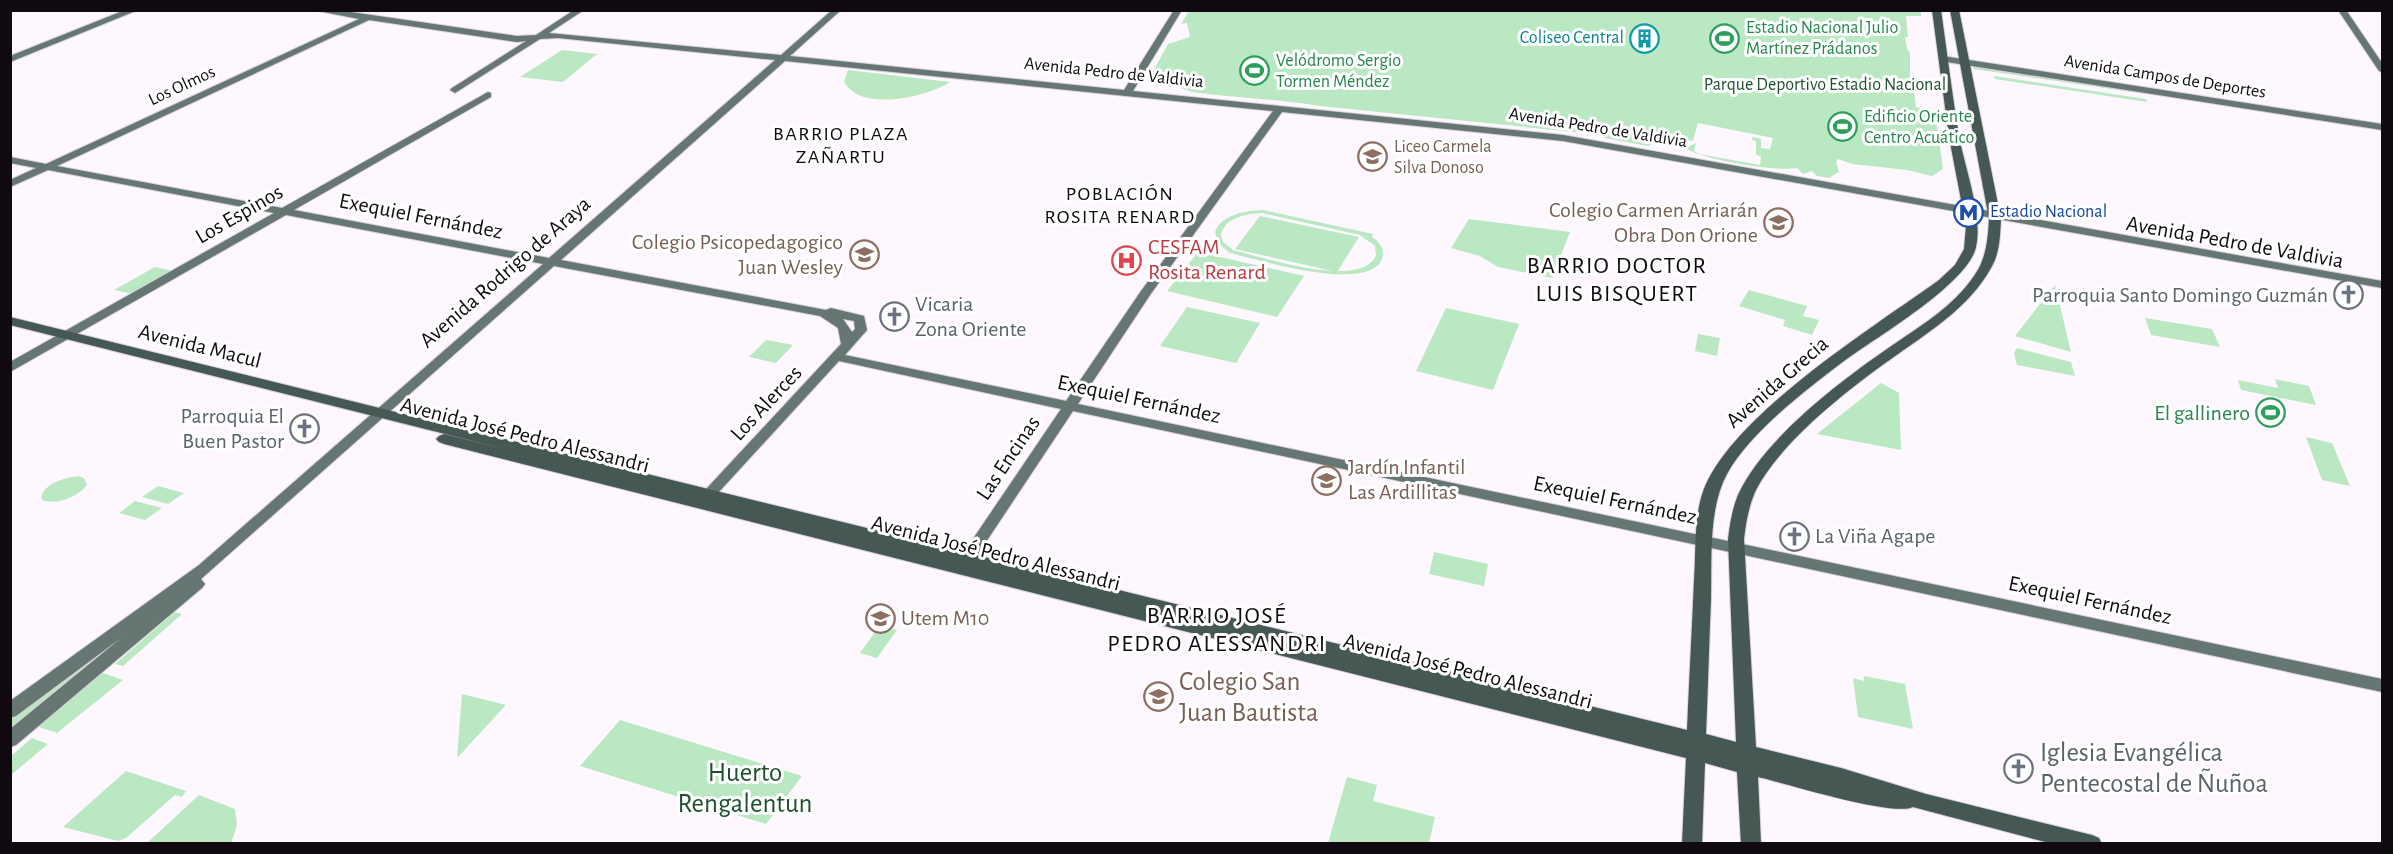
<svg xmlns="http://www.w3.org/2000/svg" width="2393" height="854" viewBox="0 0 2393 854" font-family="'Alegreya Sans',sans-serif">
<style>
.green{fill:#bae8c3;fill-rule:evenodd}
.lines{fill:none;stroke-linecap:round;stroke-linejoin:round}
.secondary-casing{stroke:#d8d1d8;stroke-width:2}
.primary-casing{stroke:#d8d1d8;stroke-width:2}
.secondary{fill:#667672;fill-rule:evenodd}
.primary{fill:#455854;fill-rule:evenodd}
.labels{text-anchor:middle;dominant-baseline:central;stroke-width:6;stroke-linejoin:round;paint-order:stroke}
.far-leisure-label{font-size:18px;fill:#27864d;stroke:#fff;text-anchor:start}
.far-culture-label{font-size:18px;fill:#0d838f;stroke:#fff;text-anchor:end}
.far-street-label{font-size:18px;fill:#100a10;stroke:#fff}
.far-park-label{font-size:18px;fill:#1d502d;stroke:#fff}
.far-education-label{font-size:18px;fill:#785e54;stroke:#fff;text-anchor:start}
.far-transit-label{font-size:18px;fill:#164399;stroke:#fff;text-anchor:start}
.far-neighbourhood-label{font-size:20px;letter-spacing:1.5px;fill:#100a10;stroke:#fff}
.education-label{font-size:22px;fill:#785e54;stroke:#fff;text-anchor:end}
.street-label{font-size:22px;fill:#100a10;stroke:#fff}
.health-label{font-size:22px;fill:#be3a42;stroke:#fff;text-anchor:start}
.worship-label{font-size:22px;fill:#5b616d;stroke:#fff;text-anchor:end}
.leisure-label{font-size:22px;fill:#27864d;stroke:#fff;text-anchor:end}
.neighbourhood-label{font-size:24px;letter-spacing:1.5px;fill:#100a10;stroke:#fff}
.near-education-label{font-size:27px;fill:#785e54;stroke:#fff;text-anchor:start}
.near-worship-label{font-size:27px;fill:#5b616d;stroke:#fff;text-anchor:start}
.near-park-label{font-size:27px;fill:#1d502d;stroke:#fff}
</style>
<rect width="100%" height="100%" fill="#fef7fe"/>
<!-- green -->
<g class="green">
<path d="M1189,11H1921V16H1906L1908,37H1905L1907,49L1910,52V79L1913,80L1916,107L1935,112L1943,169L1932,176L1907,170L1852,164L1838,159L1836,162L1839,172L1829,178L1817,176L1812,171L1803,174L1797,168C1777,172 1703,160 1685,148L1696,143L1694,151L1699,154L1760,165L1761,157L1756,154V141L1752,140L1753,137L1761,139V148L1770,149L1773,138L1698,123L1693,141L1659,135L1656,138L1660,142L1648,146L1604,138L1603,135L1320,106C1278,99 1235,98 1192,92L1181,88L1166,86L1162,80L1154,79L1156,76L1151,75L1168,44L1190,37L1187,23L1181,24Z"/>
<path d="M562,50L597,54L563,82L520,77Z"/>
<path d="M1973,66L2144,92L2146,94L1974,69Z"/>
<path d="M848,70L950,82C928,97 858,113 844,81Z"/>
<path d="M1994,76L2146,99L2147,102L1995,79Z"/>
<path d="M1263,210L1373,234L1372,237C1378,241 1384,247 1383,256C1374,296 1256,259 1230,253L1218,243L1215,232C1222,214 1245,211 1263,210ZM1262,213L1360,235L1375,246L1376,256C1359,290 1263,257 1233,250L1223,242L1221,235C1225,217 1246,214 1262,213Z"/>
<path d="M1260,216L1359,237L1337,272L1235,249Z"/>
<path d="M1469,219L1570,232L1552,278L1498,267L1480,256L1451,248Z"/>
<path d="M1198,252L1304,276L1277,317L1167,291Z"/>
<path d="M155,267L178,272L138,295L114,290Z"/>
<path d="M2055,285L2071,352L2015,336Z"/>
<path d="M1749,290L1807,306L1803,316L1819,320L1812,335L1783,326L1785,320L1739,306Z"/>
<path d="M1187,307L1260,323L1236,363L1160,346Z"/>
<path d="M1446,308L1519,324L1493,390L1416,371Z"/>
<path d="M2145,318L2212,329L2220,347L2151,335Z"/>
<path d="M1698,334L1720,338L1717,356L1695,351Z"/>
<path d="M766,340H767L793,345L776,363L749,357Z"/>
<path d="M2017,348L2071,362L2075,376L2017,365L2014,353Z"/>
<path d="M2275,379L2309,386L2316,405L2241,390L2238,380L2278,388Z"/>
<path d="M1881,383L1899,393L1901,450L1817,434Z"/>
<path d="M2306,437L2332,443L2350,486L2322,480Z"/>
<path d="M78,476L84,478L87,485C77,497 60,504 44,501L41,498C44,483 64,478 78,476Z"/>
<path d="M158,486L184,493L168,504L142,497Z"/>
<path d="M135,501L162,508L145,520L119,513Z"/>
<path d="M1434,552L1488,564L1484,586L1429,574Z"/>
<path d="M197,575L11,734V717Z"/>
<path d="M175,612L182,614L123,666L115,664Z"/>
<path d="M880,625L897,630L877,658L860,653Z"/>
<path d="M103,673L123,680L57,733L36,726Z"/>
<path d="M1864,676L1905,684L1913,729L1858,717L1853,678L1864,681Z"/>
<path d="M462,694L506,705L457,758Z"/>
<path d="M620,720L802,776L766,824L580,766Z"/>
<path d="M32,738L48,744L11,775V756Z"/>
<path d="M126,771L186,791L182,797L175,795L126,838L118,841L63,827Z"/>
<path d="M1347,777L1377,785L1373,801L1435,817L1429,843H1328Z"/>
<path d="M199,795L235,809L237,825L231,843H147Z"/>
</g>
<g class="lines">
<defs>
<g id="secondary">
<path d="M125,10H138L10,62V56Z"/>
<path d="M313,10H337L517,36L536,35L574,10H584L549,33L781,55L832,10H841L790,56L1124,90L1174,10H1182L1133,91L1563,135L2382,281V288L1563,141L1282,112L1150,295L1078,404L2382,679V692L1073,411L966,572H956L953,568L956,564L1061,409L839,361L706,506H696L694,503L696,500L841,344L838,328L820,316L554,266L201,579L205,584L202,588L16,745L10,747V729L121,638L16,716L10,718V701L199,565L543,264L286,215L10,372V362L274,213L48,170L10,187V180L36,168L10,163V157L46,164L359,19ZM369,20L517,42L526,41L452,88L450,90L455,93L540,39L558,38L775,60L549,258L294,210L491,97V93L488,92L282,208L57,166ZM785,61L1273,111L1141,291L1066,401L845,355L867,330L864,316L831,308L826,310L561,260ZM843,319L854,321L855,329L852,332Z"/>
<path d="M2338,10H2346L2382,63V72L2379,71Z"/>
<path d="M1943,56L2382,124V130L1940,61V57Z"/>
</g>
<path id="primary" d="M1932,10H1941C1947,52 1952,94 1959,136C1965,169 1983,215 1976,247C1968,284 1875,338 1844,361C1807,389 1749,433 1727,474C1708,509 1712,559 1711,599C1709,644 1708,689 1706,734L1736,742L1728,539C1730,524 1732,509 1738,495C1763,440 1839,382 1887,349C1920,326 1959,304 1979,268C1987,252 1988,236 1989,219L1950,10H1959L2001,219C2000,236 2000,253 1991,268C1970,306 1932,330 1898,354C1852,386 1782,440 1756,490C1749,505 1746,522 1744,539L1756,747L1841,768L1926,794L2092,835L2099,838L2102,844H2053L1913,807C1893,817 1785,783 1758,777L1761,844H1741L1737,772L1705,763L1702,844H1682L1686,758L444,444L439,442L436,439L439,436L444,434L533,456L10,325V317L1687,730C1689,680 1692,630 1694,580C1696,554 1694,523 1701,498C1722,421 1874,327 1939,280L1955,265L1964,249L1966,226L1949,137Z"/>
</defs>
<!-- secondary casing -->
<use href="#secondary" class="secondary-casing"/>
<!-- primary casing -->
<use href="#primary" class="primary-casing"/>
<!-- secondary -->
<use href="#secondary" class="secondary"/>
<!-- primary -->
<use href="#primary" class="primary"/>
</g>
<!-- icons -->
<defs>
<symbol id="building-ring" viewBox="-11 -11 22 22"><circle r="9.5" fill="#fff" stroke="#0f9aa8" stroke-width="1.5"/><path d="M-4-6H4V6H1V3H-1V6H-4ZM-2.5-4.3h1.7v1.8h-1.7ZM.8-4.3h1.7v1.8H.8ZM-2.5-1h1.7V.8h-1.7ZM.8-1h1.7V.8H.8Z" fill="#0f9aa8"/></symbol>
<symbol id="stadium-ring" viewBox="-11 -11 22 22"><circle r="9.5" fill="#fff" stroke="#2e9e5b" stroke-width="1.5"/><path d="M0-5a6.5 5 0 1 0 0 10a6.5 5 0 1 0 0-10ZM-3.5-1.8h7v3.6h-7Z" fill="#2e9e5b"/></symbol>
<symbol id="school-ring" viewBox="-11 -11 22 22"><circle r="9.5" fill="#fff" stroke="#8d6e63" stroke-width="1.5"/><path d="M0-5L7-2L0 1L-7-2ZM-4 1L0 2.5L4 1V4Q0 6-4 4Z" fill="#8d6e63"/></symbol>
<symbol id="metro-ring" viewBox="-11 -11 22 22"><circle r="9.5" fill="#fff" stroke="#1a4fb4" stroke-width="1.5"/><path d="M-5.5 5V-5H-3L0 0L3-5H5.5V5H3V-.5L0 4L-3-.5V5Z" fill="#1a4fb4"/></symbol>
<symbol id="hospital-ring" viewBox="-11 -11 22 22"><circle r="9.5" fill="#fff" stroke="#e0444e" stroke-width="1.5"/><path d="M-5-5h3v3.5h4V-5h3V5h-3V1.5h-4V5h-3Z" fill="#e0444e"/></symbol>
<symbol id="church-ring" viewBox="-11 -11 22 22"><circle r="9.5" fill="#fff" stroke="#6b7280" stroke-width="1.5"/><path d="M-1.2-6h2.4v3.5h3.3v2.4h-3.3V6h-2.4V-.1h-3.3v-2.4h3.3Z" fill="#6b7280"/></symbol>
<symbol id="university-ring" viewBox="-11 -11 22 22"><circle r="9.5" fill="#fff" stroke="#8d6e63" stroke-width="1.5"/><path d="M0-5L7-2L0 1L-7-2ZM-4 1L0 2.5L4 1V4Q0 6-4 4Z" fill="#8d6e63"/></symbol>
</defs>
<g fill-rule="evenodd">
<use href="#building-ring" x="1628" y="22" width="33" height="33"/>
<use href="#stadium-ring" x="1708" y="22" width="33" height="33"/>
<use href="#stadium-ring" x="1238" y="54" width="33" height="33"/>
<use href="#stadium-ring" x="1826" y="110" width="33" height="33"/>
<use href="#school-ring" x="1356" y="140" width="33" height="33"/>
<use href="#metro-ring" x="1952" y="196" width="33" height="33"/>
<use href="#school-ring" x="1762" y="206" width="33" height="33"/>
<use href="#school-ring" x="848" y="238" width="33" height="33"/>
<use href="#hospital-ring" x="1110" y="244" width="33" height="33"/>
<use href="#church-ring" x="2332" y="278" width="33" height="33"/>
<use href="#church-ring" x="878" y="300" width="33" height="33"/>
<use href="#stadium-ring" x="2254" y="396" width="33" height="33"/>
<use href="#church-ring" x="288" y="412" width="33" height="33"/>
<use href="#school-ring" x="1310" y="464" width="33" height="33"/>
<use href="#church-ring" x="1778" y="520" width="33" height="33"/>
<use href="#university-ring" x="864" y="602" width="33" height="33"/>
<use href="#school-ring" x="1142" y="680" width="33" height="33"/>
<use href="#church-ring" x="2002" y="752" width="33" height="33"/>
</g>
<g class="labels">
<!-- far-leisure labels -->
<g class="far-leisure-label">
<text x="1746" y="28">Estadio Nacional Julio<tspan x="1746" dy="21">Martínez Prádanos</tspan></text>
<text x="1276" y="61">Velódromo Sergio<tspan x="1276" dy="21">Tormen Méndez</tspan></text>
<text x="1864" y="117">Edificio Oriente<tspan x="1864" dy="21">Centro Acuático</tspan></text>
</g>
<!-- far-culture labels -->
<g class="far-culture-label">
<text x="1624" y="38">Coliseo Central</text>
</g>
<!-- far-street labels -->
<g class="far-street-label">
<text transform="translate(1114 73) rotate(6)">Avenida Pedro de Valdivia</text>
<text transform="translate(2165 77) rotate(9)">Avenida Campos de Deportes</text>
<text transform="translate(182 86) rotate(-25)">Los Olmos</text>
<text transform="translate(1598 128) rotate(9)">Avenida Pedro de Valdivia</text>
</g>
<!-- far-park labels -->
<g class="far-park-label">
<text x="1825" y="85">Parque Deportivo Estadio Nacional</text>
</g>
<!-- far-education labels -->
<g class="far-education-label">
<text x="1394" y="147">Liceo Carmela<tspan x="1394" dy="21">Silva Donoso</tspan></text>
</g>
<!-- far-transit labels -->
<g class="far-transit-label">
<text x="1990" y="212">Estadio Nacional</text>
</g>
<!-- far-neighbourhood labels -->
<g class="far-neighbourhood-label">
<text x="841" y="134">BARRIO PLAZA<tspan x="841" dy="23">ZAÑARTU</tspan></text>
<text x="1120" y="194">POBLACIÓN<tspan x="1120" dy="23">ROSITA RENARD</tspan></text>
</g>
<!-- education labels -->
<g class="education-label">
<text x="1758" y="210">Colegio Carmen Arriarán<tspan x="1758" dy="25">Obra Don Orione</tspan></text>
<text x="843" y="242">Colegio Psicopedagogico<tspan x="843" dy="25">Juan Wesley</tspan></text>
<text x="1348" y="467" text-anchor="start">Jardín Infantil<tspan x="1348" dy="25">Las Ardillitas</tspan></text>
<text x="901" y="618" text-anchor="start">Utem M10</text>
</g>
<!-- street labels -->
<g class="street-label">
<text transform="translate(239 214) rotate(-30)">Los Espinos</text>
<text transform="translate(421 216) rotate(11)">Exequiel Fernández</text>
<text transform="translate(2235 242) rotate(10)">Avenida Pedro de Valdivia</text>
<text transform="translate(505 272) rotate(-41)">Avenida Rodrigo de Araya</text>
<text transform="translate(200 346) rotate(14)">Avenida Macul</text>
<text transform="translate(1777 382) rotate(-41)">Avenida Grecia</text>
<text transform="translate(1139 399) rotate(12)">Exequiel Fernández</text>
<text transform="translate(766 403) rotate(-47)">Los Alerces</text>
<text transform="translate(525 435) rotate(14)">Avenida José Pedro Alessandri</text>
<text transform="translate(1008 458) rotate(-56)">Las Encinas</text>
<text transform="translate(1615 500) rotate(12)">Exequiel Fernández</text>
<text transform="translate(996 553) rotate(14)">Avenida José Pedro Alessandri</text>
<text transform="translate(2090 600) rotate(12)">Exequiel Fernández</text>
<text transform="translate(1468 671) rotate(14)">Avenida José Pedro Alessandri</text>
</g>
<!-- health labels -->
<g class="health-label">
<text x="1148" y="247">CESFAM<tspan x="1148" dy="25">Rosita Renard</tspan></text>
</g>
<!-- worship labels -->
<g class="worship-label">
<text x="2328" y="295">Parroquia Santo Domingo Guzmán</text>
<text x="915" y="304" text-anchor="start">Vicaria<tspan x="915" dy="25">Zona Oriente</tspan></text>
<text x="284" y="416">Parroquia El<tspan x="284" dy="25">Buen Pastor</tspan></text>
<text x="1815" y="536" text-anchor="start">La Viña Agape</text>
</g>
<!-- leisure labels -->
<g class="leisure-label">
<text x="2250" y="413">El gallinero</text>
</g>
<!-- neighbourhood labels -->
<g class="neighbourhood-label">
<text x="1617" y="266">BARRIO DOCTOR<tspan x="1617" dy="28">LUIS BISQUERT</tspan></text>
<text x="1217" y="616">BARRIO JOSÉ<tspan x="1217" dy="28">PEDRO ALESSANDRI</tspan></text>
</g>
<!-- near-education labels -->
<g class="near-education-label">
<text x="1179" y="681">Colegio San<tspan x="1179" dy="31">Juan Bautista</tspan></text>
</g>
<!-- near-worship labels -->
<g class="near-worship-label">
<text x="2040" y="752">Iglesia Evangélica<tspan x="2040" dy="31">Pentecostal de Ñuñoa</tspan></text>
</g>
<!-- near-park labels -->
<g class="near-park-label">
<text x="745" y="772">Huerto<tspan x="745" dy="31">Rengalentun</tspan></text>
</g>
</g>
<!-- border -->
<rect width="2393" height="854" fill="none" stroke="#100a10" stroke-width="24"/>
</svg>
